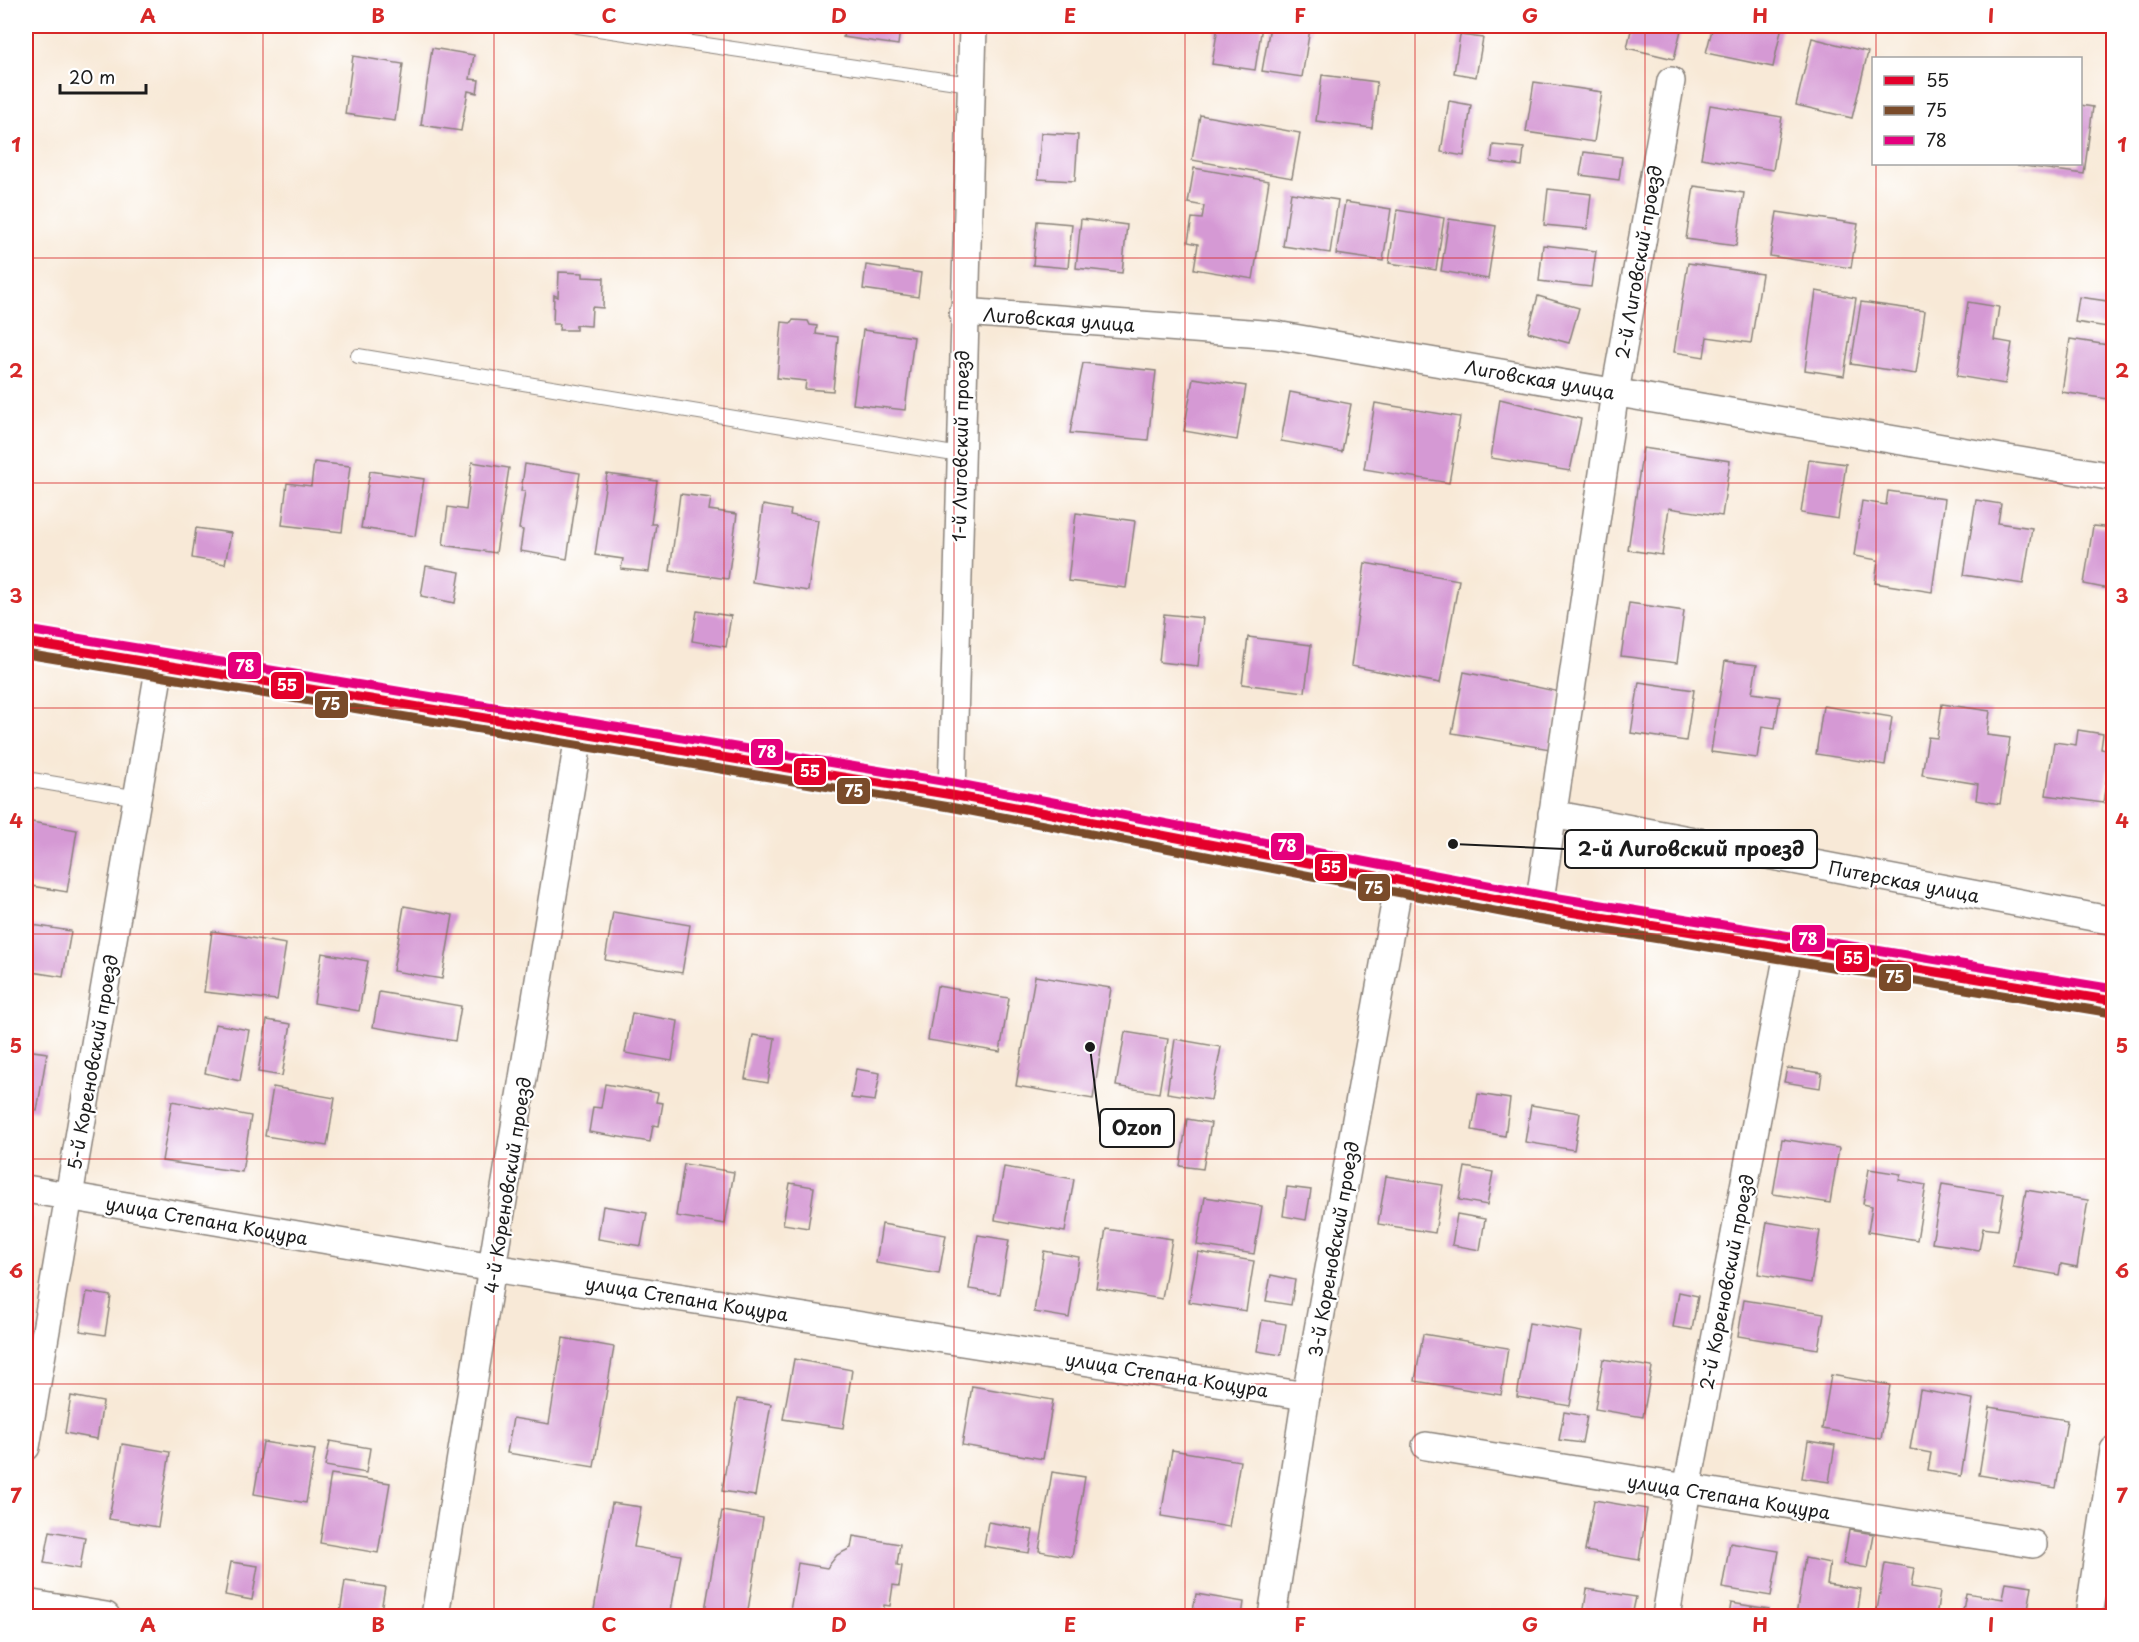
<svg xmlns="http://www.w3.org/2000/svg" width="2139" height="1642" viewBox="0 0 2139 1642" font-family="'Playpen Sans',sans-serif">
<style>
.building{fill:#d599d4}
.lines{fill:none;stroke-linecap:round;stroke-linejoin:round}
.service-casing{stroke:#8a827a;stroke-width:16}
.minor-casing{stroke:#8a827a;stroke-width:30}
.tertiary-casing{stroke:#8a827a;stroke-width:36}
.service{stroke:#fff;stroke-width:14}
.minor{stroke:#fff;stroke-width:27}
.tertiary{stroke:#fff;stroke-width:33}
.bus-1-casing{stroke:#fff;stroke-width:14}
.bus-2-casing{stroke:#fff;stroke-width:14}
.bus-3-casing{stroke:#fff;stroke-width:14}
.bus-1{stroke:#e4002b;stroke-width:9}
.bus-2{stroke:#7a4b2a;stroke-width:9}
.bus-3{stroke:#e5007d;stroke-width:9}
.grid{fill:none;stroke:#d62828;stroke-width:1.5;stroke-opacity:0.55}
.labels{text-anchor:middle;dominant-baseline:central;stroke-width:4.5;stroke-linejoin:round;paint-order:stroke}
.street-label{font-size:18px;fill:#1c1c1c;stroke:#fff}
.leader{fill:none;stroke:#1c1c1c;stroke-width:2}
.callout-dot{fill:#1c1c1c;stroke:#fff;stroke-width:2}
.callout{fill:#fff;stroke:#1c1c1c;stroke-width:2}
.callout-label{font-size:20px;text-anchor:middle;font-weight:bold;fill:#1c1c1c}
.line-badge{stroke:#fff;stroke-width:2}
.badge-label{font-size:16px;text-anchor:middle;font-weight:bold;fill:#fff}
.neatline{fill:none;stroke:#d62828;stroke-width:2}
.grid-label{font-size:20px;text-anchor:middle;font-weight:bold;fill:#d62828}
</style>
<rect width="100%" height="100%" fill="#fff"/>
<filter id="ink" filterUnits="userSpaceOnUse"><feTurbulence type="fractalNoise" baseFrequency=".0167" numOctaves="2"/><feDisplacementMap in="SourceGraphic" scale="12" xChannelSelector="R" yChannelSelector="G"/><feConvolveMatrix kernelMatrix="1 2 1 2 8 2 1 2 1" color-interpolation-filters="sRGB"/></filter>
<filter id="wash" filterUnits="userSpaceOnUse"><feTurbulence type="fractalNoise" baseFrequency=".008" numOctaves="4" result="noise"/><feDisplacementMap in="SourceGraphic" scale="24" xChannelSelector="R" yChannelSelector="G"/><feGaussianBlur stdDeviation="1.35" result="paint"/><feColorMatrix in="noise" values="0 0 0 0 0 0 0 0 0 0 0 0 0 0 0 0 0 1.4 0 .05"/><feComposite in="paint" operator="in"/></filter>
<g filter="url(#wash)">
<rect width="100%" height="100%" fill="#f8e9d7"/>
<g id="blocks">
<!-- building -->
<g class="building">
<path d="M845,26H914L913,31L900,29L898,45L843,37Z"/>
<path d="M1218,26H1262L1255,70L1212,64Z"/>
<path d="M1270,26H1287L1310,29L1302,77L1262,71Z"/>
<path d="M1632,26H1682L1674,59L1627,48Z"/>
<path d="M1713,26H1782L1773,67L1706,53Z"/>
<path d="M1460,35L1483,38L1476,77L1454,73Z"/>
<path d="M1812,38L1868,52L1852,118L1796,105Z"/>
<path d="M432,48L474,55L470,79L479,80L477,93L468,91L461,131L421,125Z"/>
<path d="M353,56L403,64L395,121L345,114Z"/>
<path d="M1322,75L1377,82L1372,128L1316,121Z"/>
<path d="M1534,82L1602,92L1594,142L1526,132Z"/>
<path d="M1449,101L1471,105L1464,156L1441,152Z"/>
<path d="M1710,105L1782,117L1773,170L1701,158Z"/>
<path d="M2080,105L2093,107L2084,174L2017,165L2080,164Z"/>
<path d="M1200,115L1300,133L1292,178L1192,160Z"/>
<path d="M1041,133L1078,135L1075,181L1038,179Z"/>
<path d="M1493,145L1524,148L1522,166L1491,162Z"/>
<path d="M1584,152L1622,157L1619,180L1580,175Z"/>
<path d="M1194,168L1269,181L1253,279L1194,269L1198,244L1188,242L1192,218L1202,219L1204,206L1188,203Z"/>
<path d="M1694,186L1744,193L1736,246L1686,239Z"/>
<path d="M1548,189L1591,194L1587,229L1544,225Z"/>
<path d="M1291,193L1338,200L1330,253L1283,246Z"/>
<path d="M1345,202L1391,209L1383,261L1336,254Z"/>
<path d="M1397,210L1444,218L1436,270L1389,263Z"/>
<path d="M1777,212L1858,224L1851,268L1770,256Z"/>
<path d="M1081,219L1127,225L1122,273L1076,268Z"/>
<path d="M1449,219L1496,226L1488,279L1441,271Z"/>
<path d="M1037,221L1072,224L1068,268L1033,265Z"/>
<path d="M1543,245L1596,251L1591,287L1539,281Z"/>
<path d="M1688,263L1762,274L1751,343L1707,337L1704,357L1674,352Z"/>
<path d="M866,265L921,273L918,297L863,289Z"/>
<path d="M559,272L583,273V277L604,278L603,308L592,307L591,326L576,325V330H559L560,324H553L554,295L558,297Z"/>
<path d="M1816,291L1856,298L1844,376L1805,370Z"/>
<path d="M1538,296L1579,308L1569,343L1528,332Z"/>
<path d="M2079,297L2114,302V328L2075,322Z"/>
<path d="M1861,302L1925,311L1916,374L1851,364Z"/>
<path d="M1968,302L1999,307L1994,340L2012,343L2005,384L1957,376Z"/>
<path d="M793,320L808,321L810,325L817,326L816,334L838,337L833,391L805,389L806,381L777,378L782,322L791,323Z"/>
<path d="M863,330L914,337L905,410L853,404Z"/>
<path d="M2070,339L2114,346V400L2062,392Z"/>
<path d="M1083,363L1156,371L1148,440L1070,433Z"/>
<path d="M1193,378L1246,386L1237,440L1184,431Z"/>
<path d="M1290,392L1351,404L1342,452L1281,441Z"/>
<path d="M1500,399L1581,419L1570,471L1491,458Z"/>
<path d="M1375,403L1460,417L1449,483L1364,469Z"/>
<path d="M1643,448L1730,461L1722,516L1669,508L1662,555L1628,550Z"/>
<path d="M1809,459L1846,464L1838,519L1801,513Z"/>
<path d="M314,462L350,466L342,532L282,525L287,483L311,486Z"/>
<path d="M472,462L509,468L496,553L443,545L448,507L466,510Z"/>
<path d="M525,464L580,473L567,559L520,551L523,530L519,529L525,491H521Z"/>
<path d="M370,471L424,479L415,536L361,528Z"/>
<path d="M607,474L657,481L651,524H656L649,572L621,569L623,559L595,555Z"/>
<path d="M1888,491L1945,499L1932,592L1875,583L1878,560L1854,556L1862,501L1886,505Z"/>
<path d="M680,494L711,498L709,510L737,514L728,579L670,571Z"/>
<path d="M1976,500L2001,504L1998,523L2032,528L2023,584L1964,575Z"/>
<path d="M763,505L791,510L790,515L818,520L808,591L752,582Z"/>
<path d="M1076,513L1135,521L1126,588L1068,581Z"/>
<path d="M2093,526L2114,528V590L2084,584Z"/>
<path d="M196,528L231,533L225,564L192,558Z"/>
<path d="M1365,563L1459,580L1440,683L1351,666Z"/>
<path d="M426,566L460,572L455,603L421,596Z"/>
<path d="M1629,603L1684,611L1677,663L1621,656Z"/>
<path d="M697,611L731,616L726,647L692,641Z"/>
<path d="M1164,614L1203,618L1198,666L1159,662Z"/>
<path d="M1248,637L1311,645L1305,692L1242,684Z"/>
<path d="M1725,661L1757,665L1752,693L1780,697L1775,728L1762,726L1757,758L1711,752Z"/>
<path d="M1464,672L1560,692L1550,749L1452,733Z"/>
<path d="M1639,682L1694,690L1686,741L1631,733Z"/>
<path d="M1942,704L1990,711L1987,735L2010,738L2000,804L1976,800L1978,784L1922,775L1928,737L1937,738Z"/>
<path d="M1823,706L1892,717L1885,765L1816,754Z"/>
<path d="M2078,730L2103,734L2101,749L2111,751L2103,803L2046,795L2054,742L2076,745Z"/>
<path d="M26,821L77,830L67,892L26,885Z"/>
<path d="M404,906L453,915L442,979L393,971Z"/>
<path d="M613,912L690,925L682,973L605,960Z"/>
<path d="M26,924L71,931L63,977L26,971Z"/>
<path d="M212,931L286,944L277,1000L204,992Z"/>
<path d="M322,953L368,961L359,1011L314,1003Z"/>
<path d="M1035,976L1111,988L1093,1099L1016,1086Z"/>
<path d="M937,986L1009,998L1000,1052L928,1040Z"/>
<path d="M379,992L461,1006L455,1041L373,1027Z"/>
<path d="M632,1013L678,1021L672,1061L625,1053Z"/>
<path d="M267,1020L291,1024L282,1076L258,1072Z"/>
<path d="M215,1024L249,1030L240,1081L205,1073Z"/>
<path d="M1125,1032L1168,1039L1159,1093L1116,1086Z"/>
<path d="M753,1035L775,1038L768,1083L745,1079Z"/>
<path d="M1175,1039L1221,1047L1211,1100L1167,1093Z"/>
<path d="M26,1050L47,1053L37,1111L26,1109Z"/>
<path d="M1787,1068L1822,1073L1820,1088L1784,1082Z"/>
<path d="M856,1069L880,1073L875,1101L851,1098Z"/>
<path d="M605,1084L658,1093L656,1102L663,1103L659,1126L653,1125L650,1142L589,1132L593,1107L601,1108Z"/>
<path d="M273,1087L335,1098L327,1146L265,1136Z"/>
<path d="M1478,1094L1510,1099L1505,1136L1472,1130Z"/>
<path d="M172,1101L251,1116L242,1172L162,1161Z"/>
<path d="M1531,1105L1580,1113L1574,1150L1525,1142Z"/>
<path d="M1187,1119L1211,1123L1203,1169L1180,1166Z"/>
<path d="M1782,1139L1839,1148L1830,1203L1773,1194Z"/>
<path d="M684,1164L734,1172L725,1224L676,1216Z"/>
<path d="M1004,1167L1074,1179L1065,1232L995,1220Z"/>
<path d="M1465,1167L1493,1172L1487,1205L1459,1200Z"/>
<path d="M1869,1169L1901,1174L1899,1180L1926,1185L1917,1240L1868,1232L1872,1206L1863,1204Z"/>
<path d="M1386,1176L1443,1185L1435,1233L1378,1224Z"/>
<path d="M790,1183L814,1187L808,1228L783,1224Z"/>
<path d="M1942,1184L2004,1194L1998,1230L1983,1228L1979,1250L1932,1243Z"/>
<path d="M1287,1187L1311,1190L1306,1220L1283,1216Z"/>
<path d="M2026,1190L2088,1200L2077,1267L2061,1264L2059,1275L2013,1267Z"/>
<path d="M1205,1197L1262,1206L1254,1254L1197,1245Z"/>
<path d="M603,1206L647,1213L641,1246L598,1239Z"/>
<path d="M1457,1214L1485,1219L1480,1250L1452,1245Z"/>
<path d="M26,1216L32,1217L27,1246H26Z"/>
<path d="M1767,1222L1820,1231L1811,1283L1758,1274Z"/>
<path d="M882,1224L946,1235L939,1274L876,1263Z"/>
<path d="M1106,1229L1172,1239L1162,1299L1096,1288Z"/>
<path d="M978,1235L1009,1240L1000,1294L969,1289Z"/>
<path d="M1044,1251L1079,1257L1069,1318L1034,1312Z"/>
<path d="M1198,1252L1254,1261L1246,1311L1189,1302Z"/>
<path d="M1271,1275L1295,1280L1291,1305L1266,1301Z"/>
<path d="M87,1292L111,1296L105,1335L80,1331Z"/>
<path d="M1679,1292L1698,1296L1692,1330L1673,1327Z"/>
<path d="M1744,1300L1824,1313L1818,1349L1738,1336Z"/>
<path d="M1262,1320L1286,1324L1281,1355L1257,1351Z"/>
<path d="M1529,1323L1582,1332L1570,1406L1517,1397Z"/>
<path d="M1423,1334L1508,1348L1501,1395L1415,1381Z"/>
<path d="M563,1338L614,1347L594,1467L507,1453L513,1418L549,1424Z"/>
<path d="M794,1359L852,1370L843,1428L783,1419Z"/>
<path d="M1603,1359L1652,1367L1643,1417L1595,1409Z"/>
<path d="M1831,1375L1890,1385L1881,1439L1822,1429Z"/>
<path d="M972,1386L1053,1400L1043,1459L962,1445Z"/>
<path d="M1920,1390L1973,1399L1961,1476L1928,1470L1931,1453L1910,1449Z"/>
<path d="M71,1396L103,1402L97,1439L65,1433Z"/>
<path d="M737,1399L771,1404L755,1496L722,1491Z"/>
<path d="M1990,1407L2067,1420L2056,1488L1979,1475Z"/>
<path d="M1564,1412L1587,1416L1582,1443L1559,1440Z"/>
<path d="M330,1441L370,1448L366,1473L325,1466Z"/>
<path d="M1808,1441L1835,1445L1829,1482L1802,1478Z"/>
<path d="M263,1442L315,1450L306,1503L254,1494Z"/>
<path d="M122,1444L170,1452L158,1527L109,1519Z"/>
<path d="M1172,1450L1240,1461L1229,1527L1161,1516Z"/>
<path d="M1052,1472L1085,1477L1072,1557L1039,1551Z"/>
<path d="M331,1474L390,1483L378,1553L320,1543Z"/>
<path d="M1594,1500L1647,1509L1639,1560L1585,1551Z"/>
<path d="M612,1503L641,1507L634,1547L681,1555L670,1616H593Z"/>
<path d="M722,1511L763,1518L747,1616H704Z"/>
<path d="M988,1522L1033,1530L1029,1553L984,1546Z"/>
<path d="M1849,1530L1874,1534L1868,1568L1843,1564Z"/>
<path d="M50,1531L85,1537L80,1569L44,1563Z"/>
<path d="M853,1536L900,1544L897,1565L902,1566L899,1586L893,1585L890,1606L884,1605L883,1616H825L790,1611L798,1563L827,1568L837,1555L851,1548Z"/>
<path d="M1730,1543L1779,1551L1771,1596L1722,1588Z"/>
<path d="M1805,1558L1830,1563L1827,1584L1861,1589L1857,1616H1796Z"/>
<path d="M231,1562L258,1566L252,1600L225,1595Z"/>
<path d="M1885,1563L1914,1568L1911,1587L1940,1592L1936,1616H1876Z"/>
<path d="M345,1581L385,1587L380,1616H363L340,1613Z"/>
<path d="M2006,1582L2032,1586L2027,1616H1962L1966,1593L2003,1599Z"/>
<path d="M1587,1589L1636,1597L1632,1616H1583Z"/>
<path d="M1196,1594L1244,1602L1242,1616H1192Z"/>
<path d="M1731,1603L1769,1609L1768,1616H1729Z"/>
</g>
</g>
</g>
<g filter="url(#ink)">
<use href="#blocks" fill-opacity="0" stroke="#8a827a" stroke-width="1.5"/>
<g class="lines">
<defs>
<g id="service">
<path d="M578,26L970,84"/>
<path d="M358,356L960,455"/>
<path d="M26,779L138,798"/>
</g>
<g id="minor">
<path d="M963,312L1276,335L2114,477"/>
<path d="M952,795L973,26"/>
<path d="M1552,814L2114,921"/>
<path d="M1539,907L1615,392L1671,81"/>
<path d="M26,1189L493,1268L1306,1396"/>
<path d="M1426,1446L2033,1544"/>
<path d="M26,1447L158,676"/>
<path d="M26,1603L106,1616"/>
<path d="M435,1616L576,754"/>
<path d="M1272,1616L1306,1396L1399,882"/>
<path d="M1666,1616L1687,1489L1789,948"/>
<path d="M2089,1616L2114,1450"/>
</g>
<path id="tertiary" d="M26,642L952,795L1539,907L2114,1001"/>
</defs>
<!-- service casing -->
<use href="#service" class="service-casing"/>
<!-- minor casing -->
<use href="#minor" class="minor-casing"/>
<!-- tertiary casing -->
<use href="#tertiary" class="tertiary-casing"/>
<!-- service -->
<use href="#service" class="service"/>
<!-- minor -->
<use href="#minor" class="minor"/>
<!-- tertiary -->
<use href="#tertiary" class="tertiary"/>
<defs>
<path id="bus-1" d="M26,642L952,795L1539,907L2114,1001"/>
<path id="bus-2" d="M26,654L950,807L1537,919L2112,1013"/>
<path id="bus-3" d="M28,630L954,783L1541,895L2114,989"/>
</defs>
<!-- bus-1 casing -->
<use href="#bus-1" class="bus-1-casing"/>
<!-- bus-2 casing -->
<use href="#bus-2" class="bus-2-casing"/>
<!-- bus-3 casing -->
<use href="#bus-3" class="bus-3-casing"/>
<!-- bus-1 -->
<use href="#bus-1" class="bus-1"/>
<!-- bus-2 -->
<use href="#bus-2" class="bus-2"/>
<!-- bus-3 -->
<use href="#bus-3" class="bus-3"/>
</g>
</g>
<!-- grid -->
<path class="grid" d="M263,26V1616M494,26V1616M724,26V1616M954,26V1616M1185,26V1616M1415,26V1616M1645,26V1616M1876,26V58M1876,164V1616M26,258H2114M26,483H2114M26,708H2114M26,934H2114M26,1159H2114M26,1384H2114"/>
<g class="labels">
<!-- street labels -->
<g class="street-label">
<text transform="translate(1638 262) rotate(-80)">2-й Лиговский проезд</text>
<text transform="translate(1059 319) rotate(4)">Лиговская улица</text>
<text transform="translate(1540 379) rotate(10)">Лиговская улица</text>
<text transform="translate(960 446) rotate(-89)">1-й Лиговский проезд</text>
<text transform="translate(1904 881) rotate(11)">Питерская улица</text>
<text transform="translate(92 1062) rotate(-80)">5-й Кореновский проезд</text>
<text transform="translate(507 1185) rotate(-81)">4-й Кореновский проезд</text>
<text transform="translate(207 1220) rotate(10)">улица Степана Коцура</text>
<text transform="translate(1333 1249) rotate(-80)">3-й Кореновский проезд</text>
<text transform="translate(1726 1282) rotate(-79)">2-й Кореновский проезд</text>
<text transform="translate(687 1298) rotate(9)">улица Степана Коцура</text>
<text transform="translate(1167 1374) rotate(9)">улица Степана Коцура</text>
<text transform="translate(1729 1496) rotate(9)">улица Степана Коцура</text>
</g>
</g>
<!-- callouts -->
<path class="leader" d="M1453 844L1565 849M1090 1047L1100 1128"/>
<g class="callout-dot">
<circle cx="1453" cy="844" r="6"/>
<circle cx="1090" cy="1047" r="6"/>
</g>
<g class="callout">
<rect x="1565" y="830" width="252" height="38" rx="6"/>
<rect x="1100" y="1109" width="74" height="38" rx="6"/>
</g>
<g class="callout-label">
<text x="1691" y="856">2-й Лиговский проезд</text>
<text x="1137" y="1135">Ozon</text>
</g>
<g class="line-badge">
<rect x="227" y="651" width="35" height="29" rx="6" fill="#e5007d"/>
<rect x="270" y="671" width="35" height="29" rx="6" fill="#e4002b"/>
<rect x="314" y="690" width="35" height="29" rx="6" fill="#7a4b2a"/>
<rect x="750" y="738" width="34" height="28" rx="6" fill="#e5007d"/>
<rect x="793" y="757" width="34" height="29" rx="6" fill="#e4002b"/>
<rect x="836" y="777" width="35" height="28" rx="6" fill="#7a4b2a"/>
<rect x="1270" y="832" width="35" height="29" rx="6" fill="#e5007d"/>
<rect x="1314" y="853" width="34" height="29" rx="6" fill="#e4002b"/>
<rect x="1357" y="873" width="34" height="29" rx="6" fill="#7a4b2a"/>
<rect x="1791" y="924" width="35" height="29" rx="6" fill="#e5007d"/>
<rect x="1835" y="944" width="35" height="29" rx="6" fill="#e4002b"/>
<rect x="1878" y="963" width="34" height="29" rx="6" fill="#7a4b2a"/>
</g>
<g class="badge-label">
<text x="245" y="672">78</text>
<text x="287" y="691">55</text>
<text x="331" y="710">75</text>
<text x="767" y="758">78</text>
<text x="810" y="777">55</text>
<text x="854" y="797">75</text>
<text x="1287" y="852">78</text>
<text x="1331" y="873">55</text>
<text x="1374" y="894">75</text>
<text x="1808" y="945">78</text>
<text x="1853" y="964">55</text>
<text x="1895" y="983">75</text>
</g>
<!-- margin -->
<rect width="2139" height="1642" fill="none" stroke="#fff" stroke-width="66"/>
<!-- legend -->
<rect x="1872" y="57" width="210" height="108" fill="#ffffff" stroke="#a4a4a4" stroke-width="1.5"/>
<rect x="1884" y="76" width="30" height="9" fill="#e4002b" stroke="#a4a4a4" stroke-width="1.5"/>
<text x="1926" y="87" font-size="18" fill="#1c1c1c">55</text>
<rect x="1884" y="106" width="30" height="9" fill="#7a4b2a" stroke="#a4a4a4" stroke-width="1.5"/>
<text x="1926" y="117" font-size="18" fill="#1c1c1c">75</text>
<rect x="1884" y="136" width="30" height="9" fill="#e5007d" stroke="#a4a4a4" stroke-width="1.5"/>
<text x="1926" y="147" font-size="18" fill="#1c1c1c">78</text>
<!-- scale -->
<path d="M60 84v9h86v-9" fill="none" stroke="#1c1c1c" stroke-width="3"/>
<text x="69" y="84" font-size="18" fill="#1c1c1c" stroke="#ffffff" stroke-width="4.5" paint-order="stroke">20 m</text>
<rect x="33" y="33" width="2073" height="1576" class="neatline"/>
<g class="grid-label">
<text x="148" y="23">A</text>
<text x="378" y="23">B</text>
<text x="609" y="23">C</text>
<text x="839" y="23">D</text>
<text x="1070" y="23">E</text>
<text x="1300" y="23">F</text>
<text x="1530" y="23">G</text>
<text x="1760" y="23">H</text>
<text x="1991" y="23">I</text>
<text x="16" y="152">1</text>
<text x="2122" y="152">1</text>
<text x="16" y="378">2</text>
<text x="2122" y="378">2</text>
<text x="16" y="603">3</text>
<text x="2122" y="603">3</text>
<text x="16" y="828">4</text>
<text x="2122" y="828">4</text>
<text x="16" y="1053">5</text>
<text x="2122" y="1053">5</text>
<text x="16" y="1278">6</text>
<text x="2122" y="1278">6</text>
<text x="16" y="1503">7</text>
<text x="2122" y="1503">7</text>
<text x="148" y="1632">A</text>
<text x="378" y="1632">B</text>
<text x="609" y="1632">C</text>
<text x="839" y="1632">D</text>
<text x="1070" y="1632">E</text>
<text x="1300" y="1632">F</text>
<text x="1530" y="1632">G</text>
<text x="1760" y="1632">H</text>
<text x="1991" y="1632">I</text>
</g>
</svg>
